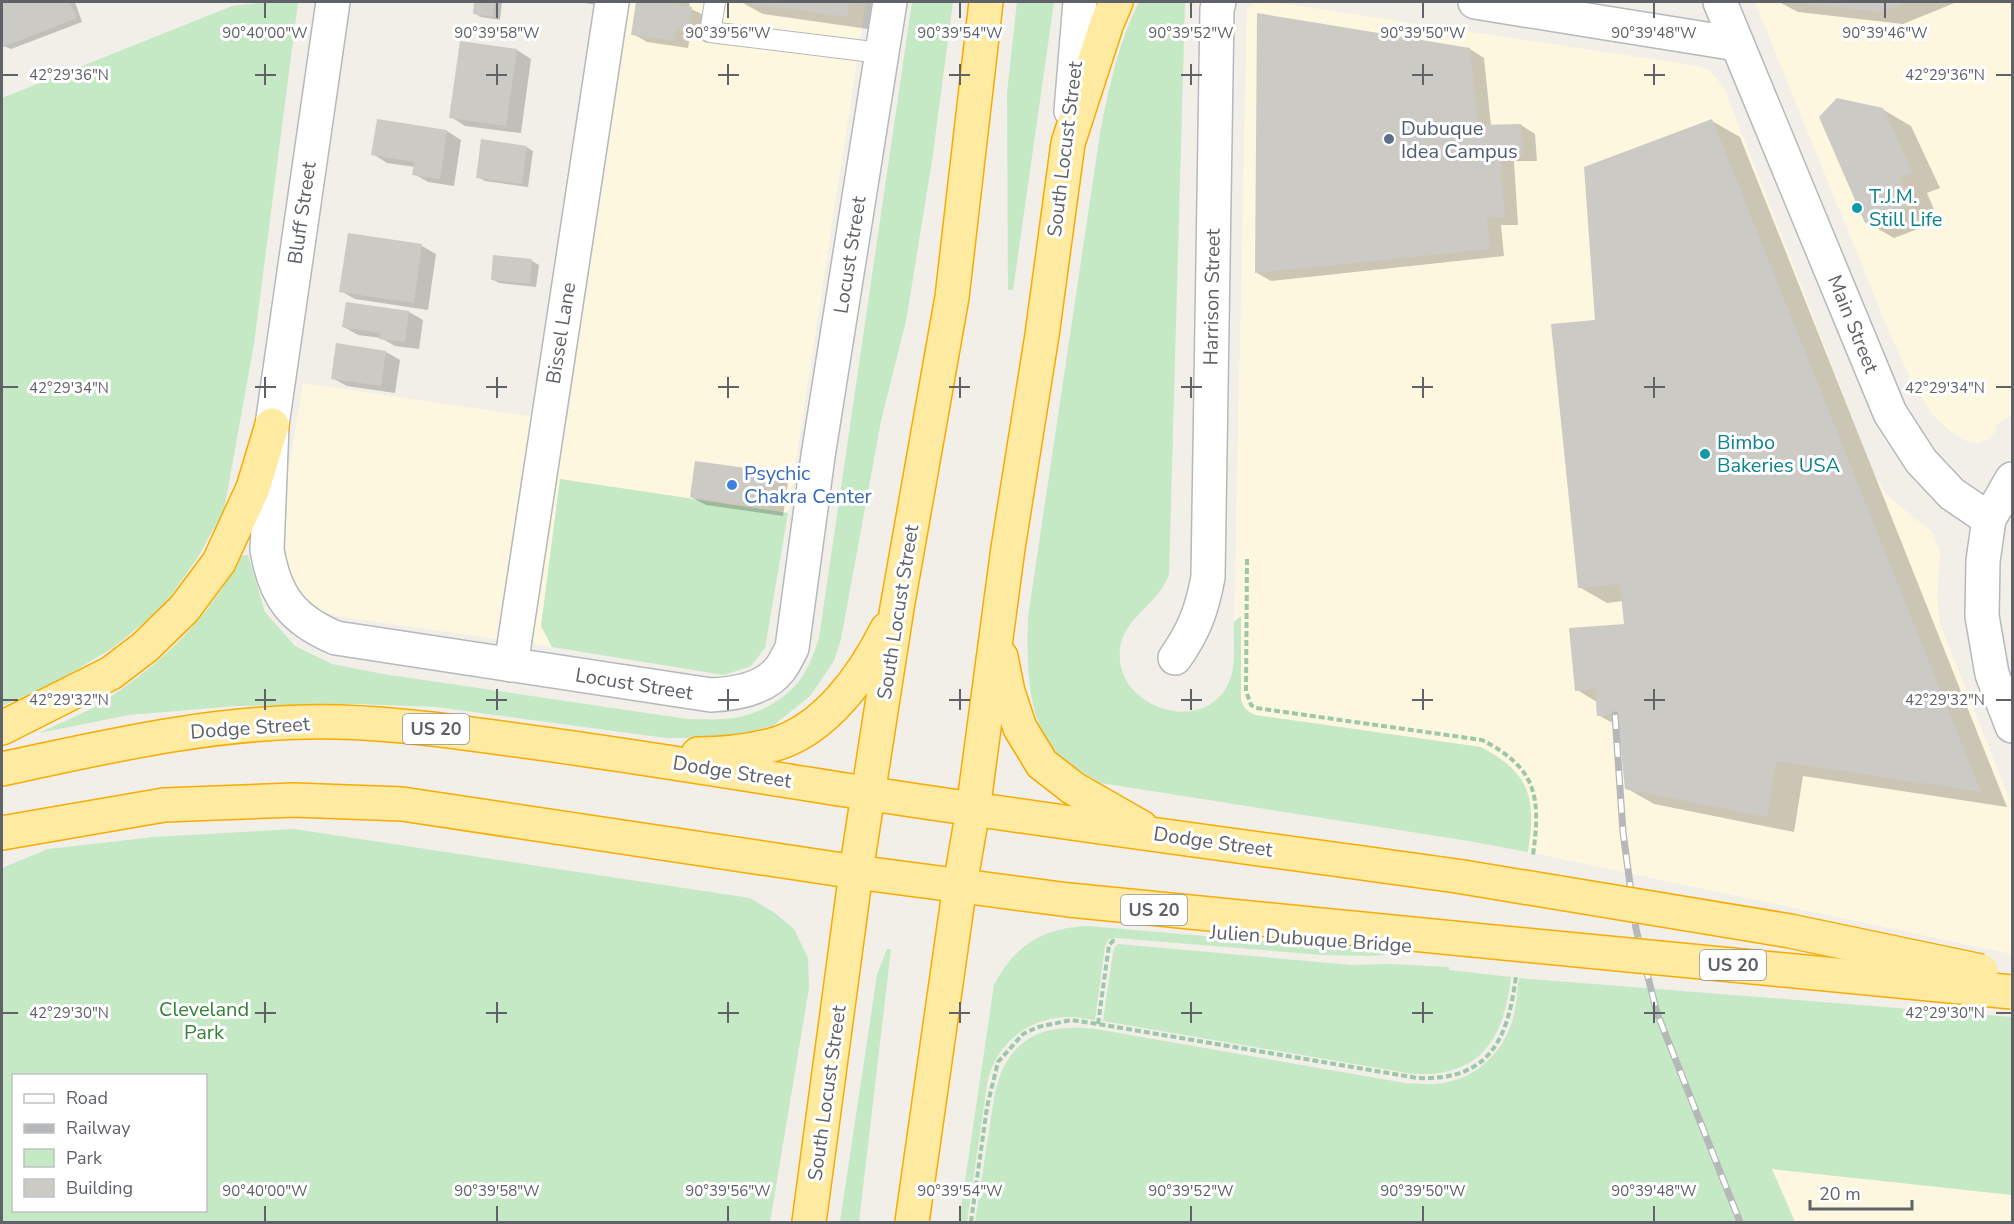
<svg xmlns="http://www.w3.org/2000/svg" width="2014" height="1224" viewBox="0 0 2014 1224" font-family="'Nunito Sans',sans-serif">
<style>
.commercial{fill:#fef7e0}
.green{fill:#c5e8c5;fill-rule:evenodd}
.shadow{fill:#0003}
.building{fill:#cccac5}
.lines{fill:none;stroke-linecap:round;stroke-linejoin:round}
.service-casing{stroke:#b5b8bc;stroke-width:22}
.minor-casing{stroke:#b5b8bc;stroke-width:36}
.secondary-casing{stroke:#b6babf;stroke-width:36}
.trunk-casing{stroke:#f9ab00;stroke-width:36}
.path{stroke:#9cc7a9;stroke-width:4;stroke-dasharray:6 3;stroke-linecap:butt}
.service{stroke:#fff;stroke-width:20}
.minor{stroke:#fff;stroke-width:33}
.secondary{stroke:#fff;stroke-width:33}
.trunk{stroke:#feeaa1;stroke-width:33}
.rail-casing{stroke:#b6b7b8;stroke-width:7}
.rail{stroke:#fff;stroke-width:4.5;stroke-dasharray:14;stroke-linecap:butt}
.trunk-bridge-casing{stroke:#f9ab00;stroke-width:36;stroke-linecap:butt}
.trunk-bridge{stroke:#feeaa1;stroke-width:33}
.ticks{fill:none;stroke:#5f6368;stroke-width:2}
.service-dot{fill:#5c6f8a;stroke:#fff;stroke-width:2}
.culture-dot{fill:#0f9aa8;stroke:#fff;stroke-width:2}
.shop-dot{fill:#3f7fe0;stroke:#fff;stroke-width:2}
.labels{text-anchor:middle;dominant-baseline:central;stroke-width:6;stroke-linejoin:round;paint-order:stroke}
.shield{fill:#fff;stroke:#8f9295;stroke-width:1.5}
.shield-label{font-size:18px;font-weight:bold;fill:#5f6368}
.service-label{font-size:20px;fill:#4e5e75;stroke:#fff;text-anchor:start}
.street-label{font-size:20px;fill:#5f6368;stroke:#fff}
.culture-label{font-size:20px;fill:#0d838f;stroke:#fff;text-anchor:start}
.shop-label{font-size:20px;fill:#366cbe;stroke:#fff;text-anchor:start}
.park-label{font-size:20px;fill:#348238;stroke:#fff}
.ticks-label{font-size:15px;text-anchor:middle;fill:#5f6368;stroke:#fff;stroke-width:6;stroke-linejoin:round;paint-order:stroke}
</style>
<rect width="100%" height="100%" fill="#f1efe8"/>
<!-- commercial -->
<g class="commercial">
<path d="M630,2H866L788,513L560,479L541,626L552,647L350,618L322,612L301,598L293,588L280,544L283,505L303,383L529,416L567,420Z"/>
<path d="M1254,2H1273L1691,65L1707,69L1714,75L1725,90L1875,476L1887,495L1914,518L1932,531L1940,551L1937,598L1940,624L2012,806V954L1528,852L1531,828L1529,795L1521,779L1481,747L1255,715L1248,712L1243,706L1241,700L1238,618L1234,622L1247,9Z"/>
<path d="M1755,2H2012V415L1995,426L1997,432L1987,440L1978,443L1966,441L1950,431L1933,415L1914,386L1889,332Z"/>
<path d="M1772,1169L2012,1195V1222H1795Z"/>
</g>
<!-- green -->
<g class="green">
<path d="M270,2H298L254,344L224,510L198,557L164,606L114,647L56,682L2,706V98L232,6Z"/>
<path d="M912,2H953L932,161L906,321L881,421L841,639L834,661L810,696L774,725L729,738H666L436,707L356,704L236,706L129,715L39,733C57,724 77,717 94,707C154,671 210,619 241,556L248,555L265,612L295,646L332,664L383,674L687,719C700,719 713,720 725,719C753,717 782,703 799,681C809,668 814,653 819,638Z"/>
<path d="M1017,2H1054L1013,290H1008L1007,93Z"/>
<path d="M1139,2H1185L1169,574C1160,603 1123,618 1120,649C1113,708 1205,738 1229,682C1237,664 1233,641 1234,622L1241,616V699C1243,708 1247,711 1255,715L1481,747C1531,773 1536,799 1528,852L1469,841L1101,783C1088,775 1073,768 1062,758C1025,725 1027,663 1028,617L1101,127C1110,84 1119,41 1139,2Z"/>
<path d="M560,479L788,513L765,648L751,666L724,675L552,647L541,626Z"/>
<path d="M294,829L750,898L775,913L794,929L808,958L809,988L770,1222H2V868L48,849L154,837ZM14,1076H206V1210H14Z"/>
<path d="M1088,926L1382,951L1385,955L1372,956L1323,955L1117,938L1109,939L1105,946L1095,1020C1086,1019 1076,1017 1067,1017C1027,1018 994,1045 987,1085L967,1222H959L994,985C1016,944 1043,928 1088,926Z"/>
<path d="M1118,944L1352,965L1390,964L1449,967V970L1511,977C1504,1038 1482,1077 1413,1074L1103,1021L1113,952L1115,947Z"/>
<path d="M887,949H891L859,1222H840L877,975Z"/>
<path d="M1519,978L2012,1017V1195L1772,1169L1795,1222H975L995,1092C998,1083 1000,1073 1005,1065C1025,1028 1059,1025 1096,1029L1405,1083C1418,1084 1431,1085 1443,1083C1478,1078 1506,1049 1514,1015C1517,1003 1517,990 1519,978Z"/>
</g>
<!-- shadow -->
<g class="shadow">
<path d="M2,2H75L82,22L11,49L4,46L2,38Z"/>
<path d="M462,2H502L500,20L481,17L474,13L475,3Z"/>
<path d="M578,2H604L603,6Z"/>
<path d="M638,2H690L689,8L706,16L703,38L690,36L688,48L647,42L633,34Z"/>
<path d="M741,2H872L868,29L763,14Z"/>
<path d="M1779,2H1957L1903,24L1798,12Z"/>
<path d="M1470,49L1484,58L1491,126L1521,125L1535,134L1537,161H1514L1518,225H1501L1504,256L1271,281L1257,273Z"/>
<path d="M517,50L531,59L521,133L465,126L451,117Z"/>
<path d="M1882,109L1911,126L1940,188L1927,193L1939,221L1894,238L1866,222Z"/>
<path d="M1712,121L1740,137L2007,807L1803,776L1794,832L1654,804L1626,788L1620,727L1598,715L1597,702L1577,690L1626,625L1623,601L1607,603L1579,587L1596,321Z"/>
<path d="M447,131L461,140L454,186L428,182L414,174L415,167L387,163L373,154Z"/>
<path d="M526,147L533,151L528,187L485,181L478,177Z"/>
<path d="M349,235L422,246L436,254L428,310L355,299L341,291Z"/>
<path d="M532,261L539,265L536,287L499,283L492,279Z"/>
<path d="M347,303L409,312L423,320L419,349L395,346L381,338L358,335L344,327Z"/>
<path d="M337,345L386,352L400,360L395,393L347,386L332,378Z"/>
<path d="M773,474L788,482L783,516L706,505L691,497Z"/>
</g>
<!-- building -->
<g class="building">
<path d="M2,2H70L77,18L3,47L2,42Z"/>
<path d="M474,2H495L493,17L473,14Z"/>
<path d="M636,2H674V4L692,7L689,31L676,29L674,41L631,35Z"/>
<path d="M741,2H849L847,17Z"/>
<path d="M1798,2H1907L1881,12L1798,3Z"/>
<path d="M1257,13L1470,48L1478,125L1521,124L1523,154H1500L1505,217L1487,218L1490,249L1255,273Z"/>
<path d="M460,41L517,49L506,126L449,118Z"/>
<path d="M1837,98L1883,108L1913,173L1900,177L1912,205L1865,223L1819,117Z"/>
<path d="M377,119L447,130L440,179L412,175L414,162L371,155Z"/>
<path d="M1712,119L1981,792L1776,761L1767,817L1625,789L1617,714L1597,716L1595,689L1575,691L1569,628L1624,624L1620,584L1578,588L1551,324L1595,320L1584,167Z"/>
<path d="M481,139L527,146L522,184L476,178Z"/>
<path d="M348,233L422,244L414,303L339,292Z"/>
<path d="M493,255L532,259L530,284L491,280Z"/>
<path d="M346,302L409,311L405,342L379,339L380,333L342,327Z"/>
<path d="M336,343L386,351L381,386L331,379Z"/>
<path d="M695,461L774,472L768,509L690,497Z"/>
</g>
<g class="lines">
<defs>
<path id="service" d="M715,2L710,32L881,53"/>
<g id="minor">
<path d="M333,2L272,425L267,550C275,597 293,620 336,638L711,695C734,694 765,689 780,669C785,663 788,655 792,648L818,456L890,2"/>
<path d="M1475,2L1737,44"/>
<path d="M1720,2L1890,413L1921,461L1952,494L1989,519"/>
<path d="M2012,479L1989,519L1983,561L1982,616L1992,674L2012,726"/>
<path d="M1175,658C1194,631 1202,610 1208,577L1217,9L1219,2"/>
<path d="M511,665L612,2"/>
</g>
<path id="secondary" d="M1071,111L1080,2"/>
<g id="trunk">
<path d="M1001,657L1008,692L1020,728L1042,764L1073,788L1141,827"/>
<path d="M2,728L111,673L145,647L184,609L219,562L253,488L272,425"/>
<path d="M698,754C723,754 748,751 772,745C825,731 864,675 887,629"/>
<path d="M2,769C112,745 225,719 339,722C406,724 472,734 538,743C641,757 743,774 846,790C1051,822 1257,848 1463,877"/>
<path d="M2,833L164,805L294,800L402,804L856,872L1069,900L1453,938"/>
<path d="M809,1222L856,872L897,608L952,297L986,2"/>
<path d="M912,1222L960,885L973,810L1008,548L1042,335L1068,143L1107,23L1116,2"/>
</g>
</defs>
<!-- service casing -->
<use href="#service" class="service-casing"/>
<!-- minor casing -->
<use href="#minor" class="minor-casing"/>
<!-- secondary casing -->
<use href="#secondary" class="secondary-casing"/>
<!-- trunk casing -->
<use href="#trunk" class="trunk-casing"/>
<!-- path -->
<g class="path">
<path d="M1247,559L1246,691L1251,705L1256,708L1482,740C1537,768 1541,797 1533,855"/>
<path d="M1098,1024L1109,945L1113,941H1117"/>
<path d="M971,1222L987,1107L998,1062L1023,1034L1038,1027L1071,1020L1098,1024L1417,1078C1490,1081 1508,1039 1516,976"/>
</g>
<!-- service -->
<use href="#service" class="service"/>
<!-- minor -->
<use href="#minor" class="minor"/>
<!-- secondary -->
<use href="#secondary" class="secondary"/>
<!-- trunk -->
<use href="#trunk" class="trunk"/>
<defs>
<path id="rail" d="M1615,715L1623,832L1636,929L1657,1013L1740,1222"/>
</defs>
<!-- rail casing -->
<use href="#rail" class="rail-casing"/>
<!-- rail -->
<use href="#rail" class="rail"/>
<defs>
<g id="trunk-bridge">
<path d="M1463,877L1790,931L1981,971"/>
<path d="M1453,938L2012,992"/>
</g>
</defs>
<!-- trunk-bridge casing -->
<use href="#trunk-bridge" class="trunk-bridge-casing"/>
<!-- trunk-bridge -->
<use href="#trunk-bridge" class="trunk-bridge"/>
</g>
<!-- ticks -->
<path class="ticks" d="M265,3V18M497,3V18M728,3V18M960,3V18M1191,3V18M1423,3V18M1654,3V18M1885,3V18M265,64V85M497,64V85M728,64V85M960,64V85M1191,64V85M1423,64V85M1654,64V85M3,75H18M255,75H276M486,75H507M718,75H739M949,75H970M1181,75H1202M1412,75H1433M1644,75H1665M1996,75H2011M265,377V398M497,377V398M728,377V398M960,377V398M1191,377V398M1423,377V398M1654,377V398M3,387H18M255,387H276M486,387H507M718,387H739M949,387H970M1181,387H1202M1412,387H1433M1644,387H1665M1996,387H2011M265,689V710M497,689V710M728,689V710M960,689V710M1191,689V710M1423,689V710M1654,689V710M3,700H18M255,700H276M486,700H507M718,700H739M949,700H970M1181,700H1202M1412,700H1433M1644,700H1665M1996,700H2011M265,1002V1023M497,1002V1023M728,1002V1023M960,1002V1023M1191,1002V1023M1423,1002V1023M1654,1002V1023M3,1013H18M255,1013H276M486,1013H507M718,1013H739M949,1013H970M1181,1013H1202M1412,1013H1433M1644,1013H1665M1996,1013H2011M265,1206V1221M497,1206V1221M728,1206V1221M960,1206V1221M1191,1206V1221M1423,1206V1221M1654,1206V1221"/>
<!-- markers -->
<circle class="service-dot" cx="1389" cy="139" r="6"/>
<g class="culture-dot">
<circle cx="1857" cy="208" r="6"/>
<circle cx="1705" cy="454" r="6"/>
</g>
<circle class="shop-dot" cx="732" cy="485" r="6"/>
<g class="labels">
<!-- shield labels -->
<g class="shield">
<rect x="403" y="714" width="66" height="30" rx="4.5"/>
<rect x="1121" y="895" width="66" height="30" rx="4.5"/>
<rect x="1700" y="950" width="66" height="30" rx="4.5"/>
</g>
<g class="shield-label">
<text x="436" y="729">US 20</text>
<text x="1154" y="910">US 20</text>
<text x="1733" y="965">US 20</text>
</g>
<!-- service labels -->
<g class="service-label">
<text x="1401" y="128">Dubuque<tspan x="1401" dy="23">Idea Campus</tspan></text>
</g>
<!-- street labels -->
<g class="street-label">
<text transform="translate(1065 149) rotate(-83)">South Locust Street</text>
<text transform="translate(302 213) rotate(-82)">Bluff Street</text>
<text transform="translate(850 255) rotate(-81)">Locust Street</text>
<text transform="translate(1212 297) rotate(-89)">Harrison Street</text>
<text transform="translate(1853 324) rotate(68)">Main Street</text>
<text transform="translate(561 333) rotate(-81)">Bissel Lane</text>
<text transform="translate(898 612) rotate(-81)">South Locust Street</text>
<text transform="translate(634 684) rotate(9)">Locust Street</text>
<text transform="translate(250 728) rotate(-4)">Dodge Street</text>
<text transform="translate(732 772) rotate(9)">Dodge Street</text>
<text transform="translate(1213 842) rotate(8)">Dodge Street</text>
<text transform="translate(1311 939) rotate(4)">Julien Dubuque Bridge</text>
<text transform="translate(827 1093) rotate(-82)">South Locust Street</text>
</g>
<!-- culture labels -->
<g class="culture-label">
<text x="1869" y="196">T.J.M.<tspan x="1869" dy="23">Still Life</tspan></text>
<text x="1717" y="442">Bimbo<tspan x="1717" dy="23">Bakeries USA</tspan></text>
</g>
<!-- shop labels -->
<g class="shop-label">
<text x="744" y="473">Psychic<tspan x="744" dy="23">Chakra Center</tspan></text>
</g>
<!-- park labels -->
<g class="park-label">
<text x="204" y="1009">Cleveland<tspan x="204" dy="23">Park</tspan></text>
</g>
</g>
<g class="ticks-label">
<text x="265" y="38">90°40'00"W</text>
<text x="497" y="38">90°39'58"W</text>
<text x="728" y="38">90°39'56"W</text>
<text x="960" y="38">90°39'54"W</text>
<text x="1191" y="38">90°39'52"W</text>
<text x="1423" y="38">90°39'50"W</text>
<text x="1654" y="38">90°39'48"W</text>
<text x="1885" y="38">90°39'46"W</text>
<text x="69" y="80">42°29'36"N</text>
<text x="1945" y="80">42°29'36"N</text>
<text x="69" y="393">42°29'34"N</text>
<text x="1945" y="393">42°29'34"N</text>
<text x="69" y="705">42°29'32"N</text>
<text x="1945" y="705">42°29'32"N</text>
<text x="69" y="1018">42°29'30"N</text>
<text x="1945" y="1018">42°29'30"N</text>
<text x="265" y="1196">90°40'00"W</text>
<text x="497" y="1196">90°39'58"W</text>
<text x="728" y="1196">90°39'56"W</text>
<text x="960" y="1196">90°39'54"W</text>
<text x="1191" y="1196">90°39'52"W</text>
<text x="1423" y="1196">90°39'50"W</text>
<text x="1654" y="1196">90°39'48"W</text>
</g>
<!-- border -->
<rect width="2014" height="1224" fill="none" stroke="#5f6368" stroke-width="6"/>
<!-- legend -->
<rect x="12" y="1074" width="195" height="138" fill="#ffffff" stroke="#bfc1c3" stroke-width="1.5"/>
<rect x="24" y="1094" width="30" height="9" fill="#ffffff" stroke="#bfc1c3" stroke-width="1.5"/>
<text x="66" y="1104" font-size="18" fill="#5f6368">Road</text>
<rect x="24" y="1124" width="30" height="9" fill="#b6b7b8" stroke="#bfc1c3" stroke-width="1.5"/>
<text x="66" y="1134" font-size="18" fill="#5f6368">Railway</text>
<rect x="24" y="1149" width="30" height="18" fill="#c5e8c5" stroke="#bfc1c3" stroke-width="1.5"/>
<text x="66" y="1164" font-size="18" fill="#5f6368">Park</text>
<rect x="24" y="1179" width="30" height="18" fill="#cccac5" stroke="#bfc1c3" stroke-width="1.5"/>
<text x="66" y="1194" font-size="18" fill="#5f6368">Building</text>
<!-- scale -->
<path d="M1810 1200v9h102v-9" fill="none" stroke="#5f6368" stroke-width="3"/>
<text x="1819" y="1200" font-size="18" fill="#5f6368" stroke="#ffffff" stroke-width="4.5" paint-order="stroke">20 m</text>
</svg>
